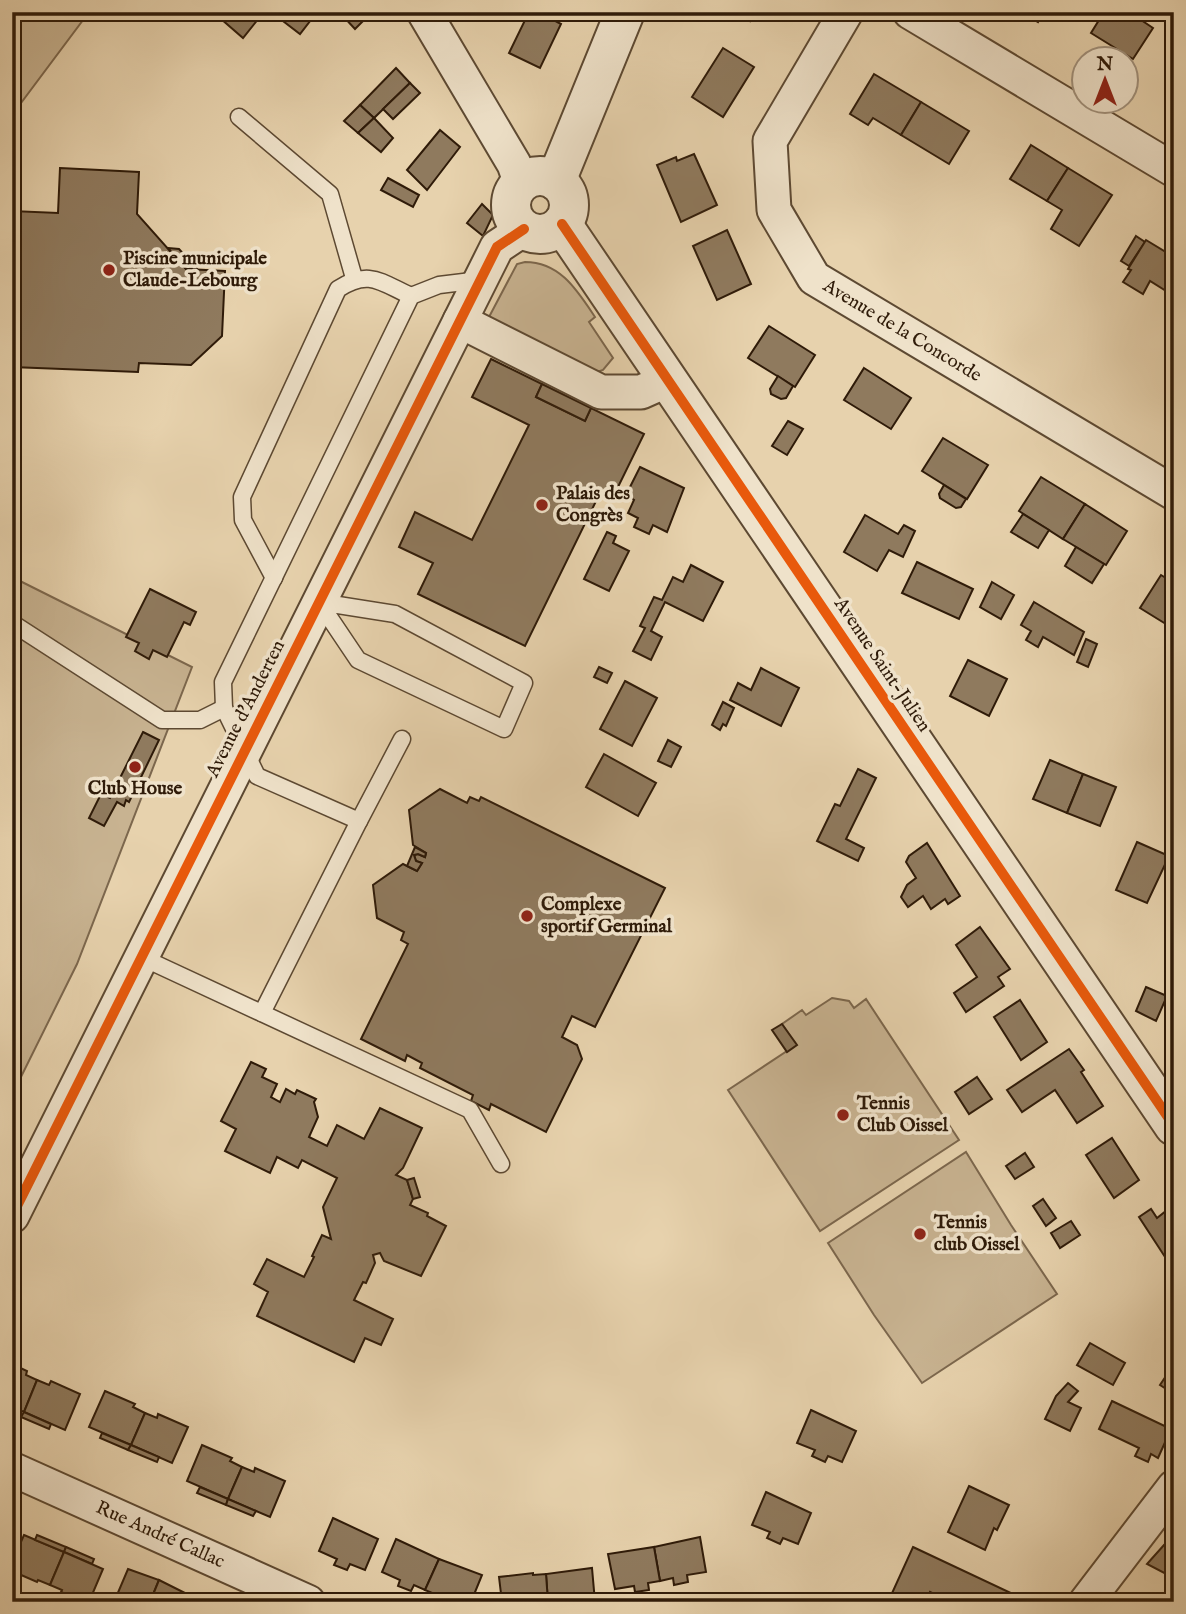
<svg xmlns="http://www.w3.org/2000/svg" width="1186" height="1614" viewBox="0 0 1186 1614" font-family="'IM FELL English',serif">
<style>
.green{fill:#c8b391;stroke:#7c674d;stroke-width:2}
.building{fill:#8f7a5e;stroke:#2f1b09;stroke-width:2}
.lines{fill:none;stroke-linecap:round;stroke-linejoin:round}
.service-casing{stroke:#5d4932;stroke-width:19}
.minor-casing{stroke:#5d4932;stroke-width:37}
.tertiary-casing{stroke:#5d4932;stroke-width:42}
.service{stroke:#efe2ca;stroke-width:16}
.minor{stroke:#efe2ca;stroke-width:33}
.tertiary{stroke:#efe2ca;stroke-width:38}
.cycleway-casing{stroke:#efe2ca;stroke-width:15}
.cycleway{stroke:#e8590c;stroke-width:10}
.poi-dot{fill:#8f2418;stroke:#efe2ca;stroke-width:2.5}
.labels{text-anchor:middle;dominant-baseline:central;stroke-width:7;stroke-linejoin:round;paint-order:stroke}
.poi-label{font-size:19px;font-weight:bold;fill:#2f1b09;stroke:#efe2ca;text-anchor:start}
.street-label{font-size:19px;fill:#2f1b09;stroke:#efe2ca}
</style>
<rect width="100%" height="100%" fill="#e7d2ad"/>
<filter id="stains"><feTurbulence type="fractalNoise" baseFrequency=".00286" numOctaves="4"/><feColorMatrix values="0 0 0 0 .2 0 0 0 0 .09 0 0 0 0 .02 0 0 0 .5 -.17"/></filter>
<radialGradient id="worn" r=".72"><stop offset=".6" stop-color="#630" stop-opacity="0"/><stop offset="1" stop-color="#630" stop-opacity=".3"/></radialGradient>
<!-- green -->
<g class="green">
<path d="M12,12H89L12,115Z"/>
<path d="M525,262C560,262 577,290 595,317L589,322L613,358L603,370L594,373L505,330L489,317L517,264Z"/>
<path d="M12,577L192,667L77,964L12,1095Z"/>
<path d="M832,998L849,1001L854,1008L866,999L959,1140L820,1231L728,1090L796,1045L782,1024L802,1010L806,1015Z"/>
<path d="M966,1152L1011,1225L1057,1294L922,1383L874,1315L828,1243Z"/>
</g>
<!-- building -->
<g class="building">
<path d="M213,12H262L263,13L243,38Z"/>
<path d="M278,12H317L300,34L275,15Z"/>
<path d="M345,12H372L355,29L342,15Z"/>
<path d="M529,12H539L561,24L540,68L509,53Z"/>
<path d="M736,12H755L750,21Z"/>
<path d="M1022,12H1044L1038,22Z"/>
<path d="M1104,12H1129L1153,28L1133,59L1091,33Z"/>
<path d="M723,48L754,67L723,117L692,97Z"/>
<path d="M396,68L410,83L374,118L360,105Z"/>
<path d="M874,74L921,102L901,135L873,118L868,125L850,114Z"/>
<path d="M410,83L420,93L393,119L383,109Z"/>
<path d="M921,102L969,131L949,164L901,135Z"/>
<path d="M360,105L374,118L358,133L344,121Z"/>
<path d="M374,118L393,138L381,152L358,133Z"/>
<path d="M440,130L460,147L427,190L407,170Z"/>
<path d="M1031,145L1068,168L1047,201L1010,179Z"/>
<path d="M694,154L717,205L681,222L657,165L676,157L677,161Z"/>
<path d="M60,168L139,172L137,214L186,269L225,271L222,336L191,365L139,363L138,372L12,367V211L58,213Z"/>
<path d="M1068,168L1112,195L1079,246L1051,229L1062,210L1047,201Z"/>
<path d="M388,178L419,195L413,207L381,190Z"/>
<path d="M482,204L493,215L483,236L467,223Z"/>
<path d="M727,230L751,284L717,300L693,246Z"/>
<path d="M1136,236L1145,242L1129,266L1121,261Z"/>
<path d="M1146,240L1174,257V296L1150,281L1143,294L1123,282L1131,270L1128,269Z"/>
<path d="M168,248L179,249L197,269H186Z"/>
<path d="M769,326L815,355L795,387L748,358Z"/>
<path d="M491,359L542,384L536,397L585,421L591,408L644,434L618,487L612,485L606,498L599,495L525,646L418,594L433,563L399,547L415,512L472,540L529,425L472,397Z"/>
<path d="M864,368L911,398L891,429L844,400Z"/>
<path d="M778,376L793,386L786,398L781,399L771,394L770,389Z"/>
<path d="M542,384L591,408L585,421L536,397Z"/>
<path d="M788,421L803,429L787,455L772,446Z"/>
<path d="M943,438L988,465L967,499L922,471Z"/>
<path d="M640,467L684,488L667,532L653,525L649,534L634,527L638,518L628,513L634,500L626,495Z"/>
<path d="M1041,477L1085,504L1063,539L1019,511Z"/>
<path d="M944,485L966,499L961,507L956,508L940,498L939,494Z"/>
<path d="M1085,504L1127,531L1106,565L1063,539Z"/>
<path d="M1023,514L1049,530L1038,548L1011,532Z"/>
<path d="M865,515L898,534L904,525L915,531L903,557L889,550L877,571L844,552Z"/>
<path d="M607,532L616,536L613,543L629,551L609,591L584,579Z"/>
<path d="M1076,547L1104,564L1092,583L1065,566Z"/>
<path d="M917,562L973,589L959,619L902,593Z"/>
<path d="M691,565L723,582L703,621L665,602L651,631L662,637L651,660L633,651L645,628L640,626L654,597L662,600L673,577L683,582Z"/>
<path d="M1161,575L1174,583V629L1140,608Z"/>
<path d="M992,582L1014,595L1001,619L980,607Z"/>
<path d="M150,589L196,612L190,625L184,622L167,657L153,650L149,659L135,651L139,643L126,637Z"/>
<path d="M1034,602L1084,632L1074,655L1043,637L1038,647L1026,640L1031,631L1021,625Z"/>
<path d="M1086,639L1097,644L1088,667L1077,662Z"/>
<path d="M968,660L1007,679L989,716L950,696Z"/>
<path d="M599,667L612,673L607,683L594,677Z"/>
<path d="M761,668L799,688L781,726L730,700L738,683L751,690Z"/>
<path d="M625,681L657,698L632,746L600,729Z"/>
<path d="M723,702L734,708L726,726L723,724L720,730L712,725Z"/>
<path d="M143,732L159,740L129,802L126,800L124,806L117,802L104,826L89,818L101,794L110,798Z"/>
<path d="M668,740L681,747L671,767L658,761Z"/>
<path d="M604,754L656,783L638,816L586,787Z"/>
<path d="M1050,760L1083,774L1067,813L1033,799Z"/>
<path d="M858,769L876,778L846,839L864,848L858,861L817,841L835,804L840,806Z"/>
<path d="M1083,774L1116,787L1100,826L1067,813Z"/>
<path d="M440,789L467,803L470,797L479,801L481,797L665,888L595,1027L572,1016L562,1037L577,1045L582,1059L546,1132L491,1104L489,1110L471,1101L473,1095L420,1068L422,1063L407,1055L405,1061L361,1039L408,944L401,940L404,932L377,918L373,885L403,864L417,871L422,863L416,861L414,855L418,854L425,857L426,853L413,845L409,810Z"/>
<path d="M1137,842L1169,856L1147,903L1116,890Z"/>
<path d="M927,843L960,896L948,904L945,899L931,909L923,896L908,907L901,897L907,885L916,878L906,862L909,856Z"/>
<path d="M415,847L426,853L425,857L418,854L414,855L416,861L422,863L417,871L407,866Z"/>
<path d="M980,927L1010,969L998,977L1004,986L966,1012L954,993L977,977L956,945Z"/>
<path d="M1146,987L1167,996L1156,1021L1136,1011Z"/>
<path d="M1020,1000L1047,1042L1021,1060L994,1017Z"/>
<path d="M782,1024L797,1045L787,1052L772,1030Z"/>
<path d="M1069,1049L1084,1070L1081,1072L1103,1106L1077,1123L1055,1090L1022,1112L1007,1090Z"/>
<path d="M251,1062L266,1069L262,1077L277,1084L271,1097L280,1102L286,1089L295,1094L297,1090L316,1099L314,1102L318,1117L309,1137L327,1146L337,1125L364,1139L380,1108L422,1128L403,1168L396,1175L407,1180L413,1199L410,1205L428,1213L427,1216L446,1226L421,1276L384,1261L380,1253L373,1255L375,1263L366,1283L363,1282L354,1300L393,1319L381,1345L365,1338L354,1362L257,1316L268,1292L254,1284L267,1259L304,1277L314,1257L312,1256L322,1235L331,1239L323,1207L337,1178L302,1160L298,1168L277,1157L270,1173L225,1151L236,1129L221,1121Z"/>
<path d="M977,1077L992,1099L969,1114L955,1092Z"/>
<path d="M1112,1138L1139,1180L1114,1198L1086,1155Z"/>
<path d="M1025,1153L1034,1167L1015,1179L1006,1166Z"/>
<path d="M414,1178L420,1197L413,1199L407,1180Z"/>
<path d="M1043,1199L1056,1218L1046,1226L1033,1206Z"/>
<path d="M1171,1207L1174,1211V1256L1167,1260L1139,1217L1151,1209L1157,1218Z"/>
<path d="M1071,1221L1080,1235L1060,1248L1051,1233Z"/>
<path d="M1090,1343L1125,1363L1113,1385L1077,1365Z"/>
<path d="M12,1364L27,1371L26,1375L37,1380L24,1412L12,1407Z"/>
<path d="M1174,1364V1394L1160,1385Z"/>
<path d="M37,1380L49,1385L51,1381L80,1394L65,1430L24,1412Z"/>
<path d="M1068,1383L1078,1391L1068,1402L1081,1408L1070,1431L1045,1419L1056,1396Z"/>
<path d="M105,1391L135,1404L133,1407L145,1413L131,1445L89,1427Z"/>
<path d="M1112,1401L1171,1429L1158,1458L1151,1454L1148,1462L1135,1456L1139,1448L1099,1429Z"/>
<path d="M811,1410L856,1431L842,1462L828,1456L825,1462L812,1456L815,1450L797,1443Z"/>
<path d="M24,1412L51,1424L49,1429L21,1417Z"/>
<path d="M145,1413L157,1418L158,1414L188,1427L172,1463L131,1445Z"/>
<path d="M102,1433L131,1445L128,1450L100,1438Z"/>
<path d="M131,1445L159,1457L157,1462L128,1450Z"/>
<path d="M202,1445L232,1458L230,1461L242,1467L228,1499L187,1481Z"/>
<path d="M242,1467L254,1472L255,1468L285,1481L270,1517L228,1499Z"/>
<path d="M969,1486L1009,1505L997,1530L994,1528L985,1550L948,1532Z"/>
<path d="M200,1487L228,1499L226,1505L197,1493Z"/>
<path d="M766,1492L811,1513L798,1544L783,1538L780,1544L767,1538L770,1532L752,1525Z"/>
<path d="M228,1499L256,1511L253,1516L226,1505Z"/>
<path d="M333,1518L378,1539L365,1570L350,1564L347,1570L334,1565L337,1559L319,1551Z"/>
<path d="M24,1535L64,1552L50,1585L38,1580L37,1582L12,1571V1562Z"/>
<path d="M37,1535L66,1547L64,1552L35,1540Z"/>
<path d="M700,1537L706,1572L687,1575L688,1582L674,1585L673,1578L660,1581L654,1547Z"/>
<path d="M396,1539L439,1559L425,1590L414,1585L411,1591L398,1586L400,1580L382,1572Z"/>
<path d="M1164,1545L1174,1549V1578L1147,1564Z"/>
<path d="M66,1547L94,1559L92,1564L64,1552Z"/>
<path d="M654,1547L660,1581L648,1583L649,1590L635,1592L634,1586L615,1589L608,1554Z"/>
<path d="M913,1547L1013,1594L1010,1602H950L930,1592L926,1602H888Z"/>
<path d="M64,1552L103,1569L89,1602H83L61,1592L62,1590L50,1585Z"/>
<path d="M439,1559L482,1575L471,1602H437L435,1601L437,1595L425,1590Z"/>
<path d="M592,1568L595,1602H548L546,1574Z"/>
<path d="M128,1569L159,1580L150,1602H114Z"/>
<path d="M533,1573V1575L546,1574L548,1602H502L499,1577Z"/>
<path d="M159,1580L189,1595L186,1602H150Z"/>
</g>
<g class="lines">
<defs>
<g id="service">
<path d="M239,117L330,194L354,278"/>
<path d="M274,578L243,520L242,497L338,289C369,269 380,282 411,296"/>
<path d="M319,602L395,614L524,683L504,729L358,660Z"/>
<path d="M12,623L162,720H200L224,708"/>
<path d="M359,821L402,739"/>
<path d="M141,957L470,1110L501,1164"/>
<path d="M262,1013L359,821L257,776L224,708L223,682L411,296L439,285L480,280"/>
</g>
<g id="minor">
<path d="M424,12L514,164L521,184"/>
<path d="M846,12L770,141L774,210L814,278L1174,493"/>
<path d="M910,12L1174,170"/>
<path d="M460,321L601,392H641L668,380"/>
<path d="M12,1216L497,247L524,229"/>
<path d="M12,1469L308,1602"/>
<path d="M1086,1602L1174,1487"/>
</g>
<g id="tertiary">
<circle cx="540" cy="205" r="29"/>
<path d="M556,181L625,12"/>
<path d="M562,224L1174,1126"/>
</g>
</defs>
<!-- service casing -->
<use href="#service" class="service-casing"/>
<!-- minor casing -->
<use href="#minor" class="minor-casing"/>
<!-- tertiary casing -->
<use href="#tertiary" class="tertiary-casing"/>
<!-- service -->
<use href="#service" class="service"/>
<!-- minor -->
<use href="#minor" class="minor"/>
<!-- tertiary -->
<use href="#tertiary" class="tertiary"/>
<defs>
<g id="cycleway">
<path d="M562,224L1174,1126"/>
<path d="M12,1216L497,247L524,229"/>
</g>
</defs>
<!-- cycleway casing -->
<use href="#cycleway" class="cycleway-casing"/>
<!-- cycleway -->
<use href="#cycleway" class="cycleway"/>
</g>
<!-- markers -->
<g class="poi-dot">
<circle cx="109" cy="270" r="7"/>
<circle cx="542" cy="505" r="7"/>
<circle cx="135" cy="767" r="7"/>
<circle cx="527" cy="916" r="7"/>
<circle cx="843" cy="1115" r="7"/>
<circle cx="920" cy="1234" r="7"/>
</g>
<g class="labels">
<!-- poi labels -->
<g class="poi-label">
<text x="123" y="259">Piscine municipale<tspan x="123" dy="22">Claude-Lebourg</tspan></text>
<text x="556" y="494">Palais des<tspan x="556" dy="22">Congrès</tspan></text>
<text x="135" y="789" text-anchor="middle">Club House</text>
<text x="541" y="905">Complexe<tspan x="541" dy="22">sportif Germinal</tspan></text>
<text x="857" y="1104">Tennis<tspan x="857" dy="22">Club Oissel</tspan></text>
<text x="934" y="1223">Tennis<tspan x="934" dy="22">club Oissel</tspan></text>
</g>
<!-- street labels -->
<g class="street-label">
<text transform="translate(902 331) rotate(31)">Avenue de la Concorde</text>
<text transform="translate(882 665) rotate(56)">Avenue Saint-Julien</text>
<text transform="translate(246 709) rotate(-63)">Avenue d'Anderten</text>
<text transform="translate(160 1535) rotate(24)">Rue André Callac</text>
</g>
</g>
<!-- margin -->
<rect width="1186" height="1614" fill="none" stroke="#e7d2ad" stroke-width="42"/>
<rect x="14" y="14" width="1158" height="1586" fill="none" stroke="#2f1b09" stroke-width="3.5"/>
<rect x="21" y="21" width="1144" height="1572" fill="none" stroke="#2f1b09" stroke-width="2"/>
<!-- north arrow -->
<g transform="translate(1105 80)"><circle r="33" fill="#efe2ca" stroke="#a2927d" stroke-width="2"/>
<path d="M0-5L12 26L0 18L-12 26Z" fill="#8f2418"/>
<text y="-10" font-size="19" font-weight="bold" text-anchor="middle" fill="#2f1b09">N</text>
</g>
<rect width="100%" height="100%" filter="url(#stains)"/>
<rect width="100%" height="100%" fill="url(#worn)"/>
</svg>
